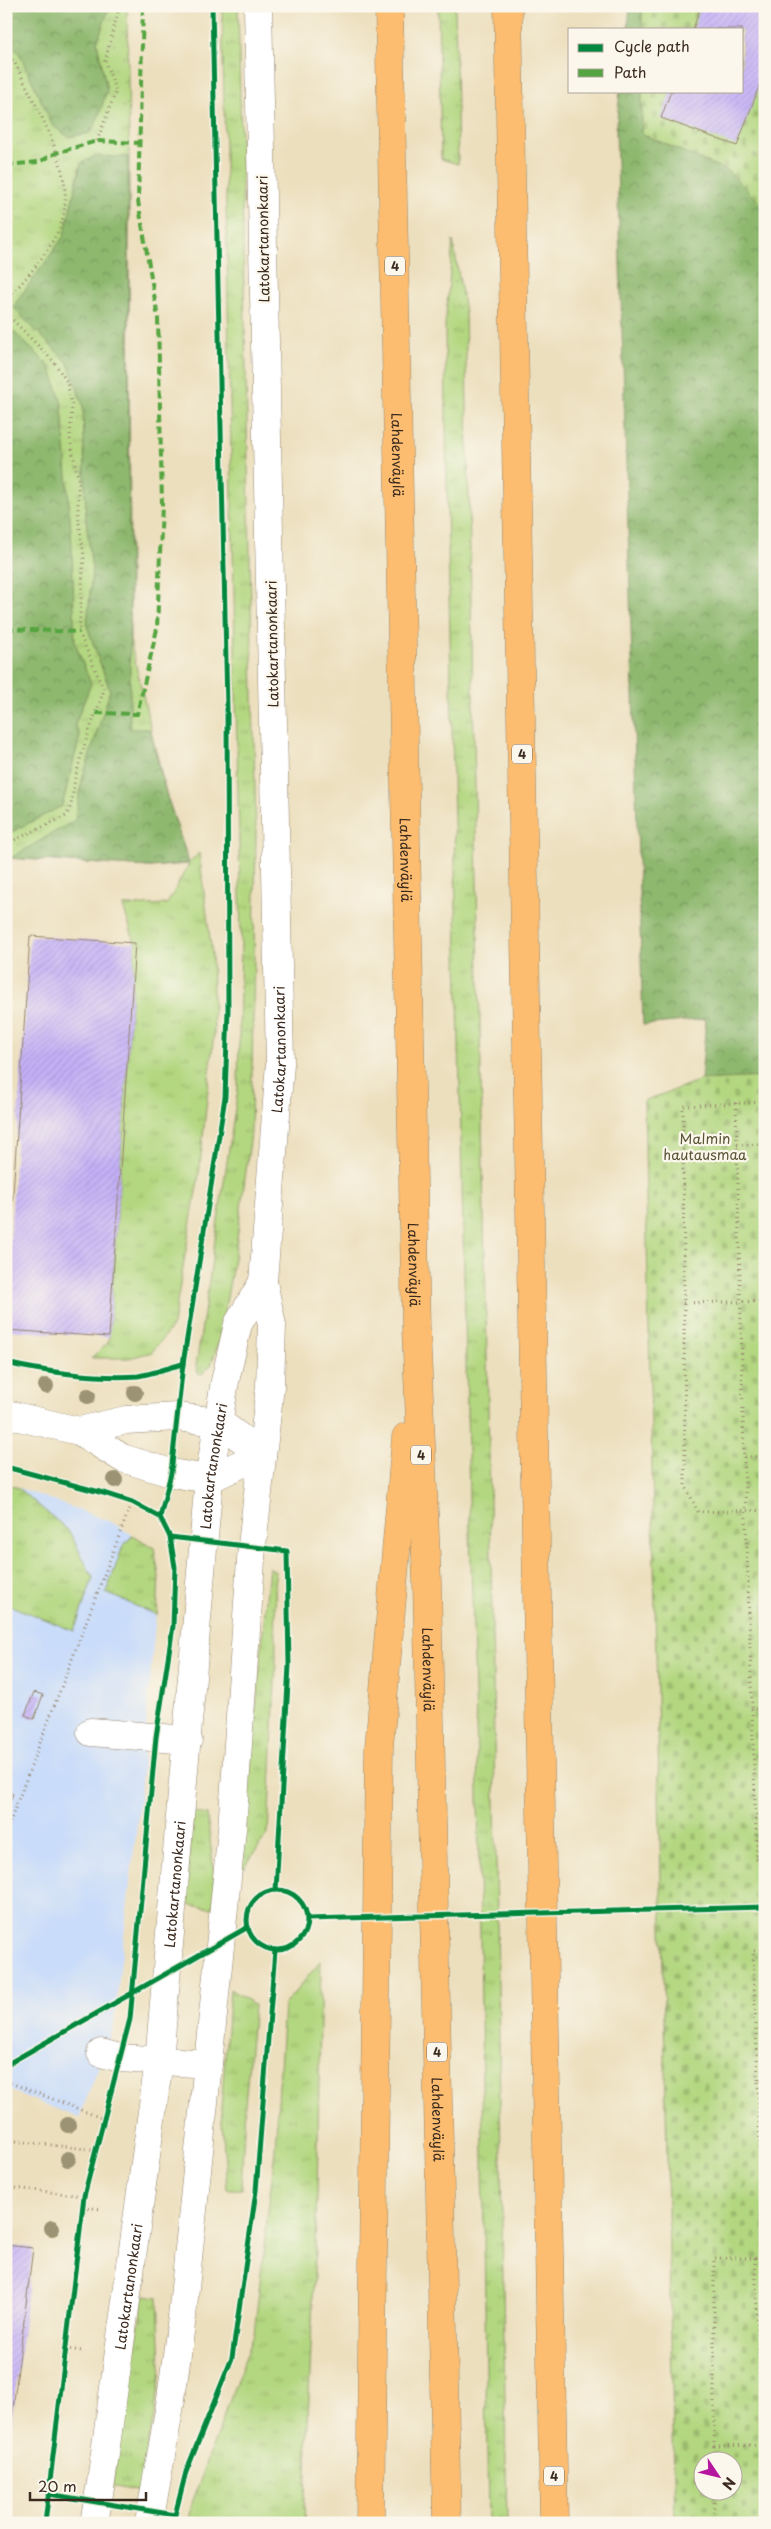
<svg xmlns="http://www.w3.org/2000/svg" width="771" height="2529" viewBox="0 0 771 2529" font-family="'Playpen Sans',sans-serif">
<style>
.built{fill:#c9dcf9}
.grass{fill:url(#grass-tufts);stroke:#77804f}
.forest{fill:url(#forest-crowns);stroke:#647146}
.cemetery{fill:url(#cemetery-stones);stroke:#77804f;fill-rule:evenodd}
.building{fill:url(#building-hatch)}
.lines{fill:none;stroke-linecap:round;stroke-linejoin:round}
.minor-casing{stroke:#94846e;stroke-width:29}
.highway-casing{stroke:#94846e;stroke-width:29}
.path{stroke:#94846e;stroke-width:3;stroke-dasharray:1 4;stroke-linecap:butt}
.minor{stroke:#fff;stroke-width:28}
.highway{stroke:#fcbd6f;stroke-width:28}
.quiet{stroke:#54a441;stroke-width:4;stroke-dasharray:8 4;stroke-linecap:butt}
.cycleway-casing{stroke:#fbf7ec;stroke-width:8}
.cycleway{stroke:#00873e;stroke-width:5}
.tree{fill:#9b9373}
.labels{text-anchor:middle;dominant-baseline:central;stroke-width:4.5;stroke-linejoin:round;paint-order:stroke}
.shield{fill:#fbf7ec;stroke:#75685c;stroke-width:1}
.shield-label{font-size:12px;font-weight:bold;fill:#3b2a1e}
.street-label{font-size:14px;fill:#3b2a1e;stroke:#fbf7ec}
.park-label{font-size:14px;fill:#595536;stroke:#fbf7ec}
</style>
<defs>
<pattern id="grass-tufts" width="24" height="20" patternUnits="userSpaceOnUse" patternTransform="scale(1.25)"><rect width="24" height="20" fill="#b3d780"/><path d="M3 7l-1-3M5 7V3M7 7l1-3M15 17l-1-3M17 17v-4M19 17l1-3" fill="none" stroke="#9bb96e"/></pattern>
<pattern id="forest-crowns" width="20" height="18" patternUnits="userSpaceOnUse" patternTransform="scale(1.25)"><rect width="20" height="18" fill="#8eb86e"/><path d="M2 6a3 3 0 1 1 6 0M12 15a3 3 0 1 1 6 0" fill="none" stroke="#75965a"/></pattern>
<pattern id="cemetery-stones" width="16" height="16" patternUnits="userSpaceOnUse" patternTransform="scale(1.25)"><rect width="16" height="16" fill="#b3d780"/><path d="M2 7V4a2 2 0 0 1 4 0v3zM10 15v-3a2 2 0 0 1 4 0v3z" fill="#9bb96e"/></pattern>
<pattern id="building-hatch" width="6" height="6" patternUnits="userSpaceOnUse" patternTransform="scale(1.25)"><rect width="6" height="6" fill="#c4b1f7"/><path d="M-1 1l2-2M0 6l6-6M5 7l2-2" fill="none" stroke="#a998d3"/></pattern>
</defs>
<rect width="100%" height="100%" fill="#fbf7ec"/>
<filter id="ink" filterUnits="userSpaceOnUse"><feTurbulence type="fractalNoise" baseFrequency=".02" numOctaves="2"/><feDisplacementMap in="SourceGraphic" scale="10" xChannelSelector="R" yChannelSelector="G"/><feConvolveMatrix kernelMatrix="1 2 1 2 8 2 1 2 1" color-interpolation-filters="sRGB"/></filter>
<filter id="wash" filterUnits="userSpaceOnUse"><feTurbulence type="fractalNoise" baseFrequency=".0096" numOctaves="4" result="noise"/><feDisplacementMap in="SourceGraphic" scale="20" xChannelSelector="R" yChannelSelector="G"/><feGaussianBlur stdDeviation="1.12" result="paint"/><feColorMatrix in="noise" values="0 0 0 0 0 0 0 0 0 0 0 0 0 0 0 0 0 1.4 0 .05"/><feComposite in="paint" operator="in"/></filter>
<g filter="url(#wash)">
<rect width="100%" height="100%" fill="#ecdfbd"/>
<!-- built -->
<path class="built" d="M6,1483L111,1522L154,1548L159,1576L139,1807L113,2030L79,2118L6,2089Z"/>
<!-- grass -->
<g class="grass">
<path d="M6,6H127L129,139L130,640L166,793L189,863L199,853L212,954L214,1033L199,1174L173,1325L152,1352L129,1358H91L108,1343L109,1337L135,943L123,906L167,904L189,864L150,867L6,858Z"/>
<path d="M222,6H238L256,833L251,1133L235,1253L219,1341L211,1365L202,1374L198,1373L196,1366L238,1089L241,940Z"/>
<path d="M438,6H455L458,164L441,159Z"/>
<path d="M453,241L465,312L490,1500L507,2523H488L478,1789L469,1498L447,501L445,325Z"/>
<path d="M6,1483L18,1488L69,1531L93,1578L74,1631L6,1604Z"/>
<path d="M133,1535L154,1548L159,1576L157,1615L106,1593L123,1546Z"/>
<path d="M269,1567L275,1572L276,1661L268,1834L241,1872Z"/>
<path d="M192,1812L207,1815L215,1881L213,1908L186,1905Z"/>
<path d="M321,1961L317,2197L304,2523H189L192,2503L254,2334L275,2150L284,2005Z"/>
<path d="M230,1989L254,2005L245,2105L241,2189H227L221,2109Z"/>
<path d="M144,2295L158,2297L161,2365L159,2389L140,2492L112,2486Z"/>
</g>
<!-- forest -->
<g class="forest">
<path d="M6,6H110L97,42L107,90L97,121L90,133L69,137L53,126L19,53L6,41Z"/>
<path d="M630,6H642V29H628Z"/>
<path d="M620,91H642V134L728,171L765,208V1077L701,1080L706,1019L643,1025L616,130Z"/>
<path d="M96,156L128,157L130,729H149L166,793L189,863L150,867L11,858L75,820L82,780L110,691L87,626L92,570L86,520L83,405L68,363L13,307L64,236L81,163Z"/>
<path d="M6,324L50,367L62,404L72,547L75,643L91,684L75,724L80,736L62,806L6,835Z"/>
</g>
<!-- cemetery -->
<g class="cemetery">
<path d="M642,6H765V208L728,171L642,134V91H742V29H642Z"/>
<path d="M765,1077V2523H675L644,1101L701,1080ZM704,2462H734V2492H704Z"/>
</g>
<g id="blocks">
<!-- building -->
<g class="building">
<path d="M701,6H765V70L737,146L661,118L671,91H742V29H693Z"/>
<path d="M30,936L135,943L109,1337L6,1330V1300Z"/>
<path d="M34,1692L43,1695L34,1719L25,1715Z"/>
<path d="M6,1791L13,1794L6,1811Z"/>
<path d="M6,2245L33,2248L7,2457H6Z"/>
</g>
</g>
</g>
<g filter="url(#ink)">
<use href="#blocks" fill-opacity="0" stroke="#94846e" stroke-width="1"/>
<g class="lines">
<defs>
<g id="minor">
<path d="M6,1414L79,1431L122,1458L171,1473L209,1479L262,1454"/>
<path d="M79,1431L126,1420L177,1417L219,1422L262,1454"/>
<path d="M91,1732L188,1740"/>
<path d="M101,2053L120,2058L208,2064"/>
<path id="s1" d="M94,2523L101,2482L159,2061L209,1479L225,1381L238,1324L263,1282"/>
<path id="s2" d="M149,2523L171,2399L182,2317L232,1829L252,1546L270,1386L272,1325L263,1282L280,1063L258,6"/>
</g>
<g id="highway">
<path id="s3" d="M389,6L416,1329L427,1581L447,2523"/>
<path d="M508,6L554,2523"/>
<path d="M370,2523L379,1747L406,1437"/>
</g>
</defs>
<!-- minor casing -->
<use href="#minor" class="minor-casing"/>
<!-- highway casing -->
<use href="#highway" class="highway-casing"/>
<!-- path -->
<g class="path">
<path d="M6,52L15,63C36,109 82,178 59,229C47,255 25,280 6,300"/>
<path d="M97,141L116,91L105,61L119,8"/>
<path d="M6,313L54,362L67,382L72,406L70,438L78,479V516L84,556L79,632L104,690C94,718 83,746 76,775C72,789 74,804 66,816L6,844"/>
<path d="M765,1102L683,1106V1124L685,1485L698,1512L765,1510"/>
<path d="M736,1103L744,1457L765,1456"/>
<path d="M737,1145L765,1144"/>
<path d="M683,1303L765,1301"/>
<path d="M744,1457L752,1709H765"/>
<path d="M752,1709L757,1859H765"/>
<path d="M6,1832L132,1502"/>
<path d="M758,2080L753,1951L765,1950"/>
<path d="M6,2081L104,2119"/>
<path d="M6,2140L96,2150"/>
<path d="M6,2187L84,2196"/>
<path d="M83,2207L102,2209"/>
<path d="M755,2258L765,2506"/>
<path d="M763,2258L758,2080H765"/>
<path d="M65,2349L83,2351"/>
<path d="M714,2446L765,2445"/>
<path d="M714,2462V2258H765"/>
<path d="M714,2523V2492"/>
</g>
<!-- minor -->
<use href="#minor" class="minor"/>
<!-- highway -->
<use href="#highway" class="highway"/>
<!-- quiet -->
<g class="quiet">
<path d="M119,6V8"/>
<path d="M6,165L39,162L56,153L97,141L139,143"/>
<path d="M6,629L79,632"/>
<path d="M96,713L137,714L157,629L162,504L158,318L138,201L143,6"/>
</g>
<defs>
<g id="cycleway">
<path d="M6,1363C44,1372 98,1379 138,1376C153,1374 169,1367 183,1364"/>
<path d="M6,1467L107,1494L132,1502L160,1517L170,1537L175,1567L173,1626L156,1737L130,2019L84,2196L45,2523"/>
<path d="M160,1517L171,1473L183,1364L225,1097L228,1010L227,708L212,6"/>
<path d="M170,1537L287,1551L289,1666L276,1890"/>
<circle cx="277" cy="1920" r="30"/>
<path d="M307,1919L765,1907"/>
<path d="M6,2065L248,1927"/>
<path d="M48,2494L175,2515L186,2472L232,2358L256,2191L275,1950"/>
</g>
</defs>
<!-- cycleway casing -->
<use href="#cycleway" class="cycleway-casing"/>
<!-- cycleway -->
<use href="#cycleway" class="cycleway"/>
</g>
<!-- trees -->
<g class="tree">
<circle cx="46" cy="1386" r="8"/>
<circle cx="135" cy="1393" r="8"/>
<circle cx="88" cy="1396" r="8"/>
<circle cx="115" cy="1480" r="8"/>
<circle cx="68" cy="2125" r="8"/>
<circle cx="68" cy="2159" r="8"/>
<circle cx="52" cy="2228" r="8"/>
</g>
</g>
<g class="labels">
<!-- shield labels -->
<g class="shield">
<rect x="385" y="256.5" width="20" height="19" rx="4"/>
<rect x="512" y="744.5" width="20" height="19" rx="4"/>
<rect x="411" y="1445.5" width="20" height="19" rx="4"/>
<rect x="427" y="2042.5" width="20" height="19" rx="4"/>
<rect x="544" y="2466.5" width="20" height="19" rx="4"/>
</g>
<g class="shield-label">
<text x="395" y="266">4</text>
<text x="522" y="754">4</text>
<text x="421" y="1455">4</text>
<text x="437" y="2052">4</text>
<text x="554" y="2476">4</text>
</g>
<!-- street labels -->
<g class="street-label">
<text transform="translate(263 239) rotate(-91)">Latokartanonkaari</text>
<text stroke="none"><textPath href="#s3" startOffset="449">Lahdenväylä</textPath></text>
<text transform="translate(272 644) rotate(-91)">Latokartanonkaari</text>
<text stroke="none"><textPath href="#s3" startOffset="854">Lahdenväylä</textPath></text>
<text stroke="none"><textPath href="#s2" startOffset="1482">Latokartanonkaari</textPath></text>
<text stroke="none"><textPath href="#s3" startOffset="1259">Lahdenväylä</textPath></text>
<text stroke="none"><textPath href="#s1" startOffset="1064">Latokartanonkaari</textPath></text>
<text stroke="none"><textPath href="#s3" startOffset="1664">Lahdenväylä</textPath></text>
<text stroke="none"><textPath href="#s1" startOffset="644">Latokartanonkaari</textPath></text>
<text stroke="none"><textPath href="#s3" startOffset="2114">Lahdenväylä</textPath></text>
<text stroke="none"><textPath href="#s1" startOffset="239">Latokartanonkaari</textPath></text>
</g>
<!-- park labels -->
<g class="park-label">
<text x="705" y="1138">Malmin<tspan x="705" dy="16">hautausmaa</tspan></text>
</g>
</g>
<!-- margin -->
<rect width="771" height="2529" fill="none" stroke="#fbf7ec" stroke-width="25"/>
<!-- legend -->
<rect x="568" y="28" width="175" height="65" fill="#fbf7ec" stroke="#aea59a"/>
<rect x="578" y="44" width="25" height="8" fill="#00873e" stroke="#aea59a"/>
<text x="614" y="52" font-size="15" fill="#3b2a1e">Cycle path</text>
<rect x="578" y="69" width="25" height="8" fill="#54a441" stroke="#aea59a"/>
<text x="614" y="78" font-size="15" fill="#3b2a1e">Path</text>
<!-- north arrow -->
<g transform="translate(718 2476) rotate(125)"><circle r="24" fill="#fbf7ec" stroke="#aea59a"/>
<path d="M0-4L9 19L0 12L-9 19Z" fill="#b5179e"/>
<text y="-8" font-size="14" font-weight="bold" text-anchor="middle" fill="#3b2a1e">N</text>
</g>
<!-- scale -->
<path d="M30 2492v8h116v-8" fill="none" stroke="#3b2a1e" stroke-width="2.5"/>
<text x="38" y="2492" font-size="15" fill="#3b2a1e" stroke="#fbf7ec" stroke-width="4" paint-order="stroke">20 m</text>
</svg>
